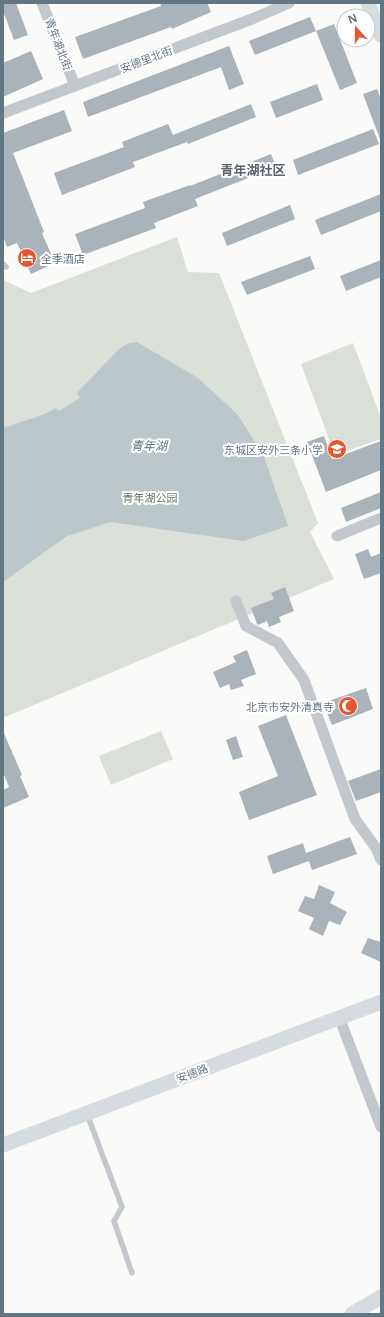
<svg xmlns="http://www.w3.org/2000/svg" width="384" height="1317" viewBox="0 0 384 1317" font-family="'Noto Sans','Noto Sans SC',sans-serif">
<style>
.green{fill:#dadfd7}
.water{fill:#bbc7cb}
.building{fill:#aab3b9}
.lines{fill:none;stroke-linecap:round;stroke-linejoin:round}
.lane{stroke:#c3c8cc;stroke-width:5.5}
.street{stroke:#c3c8cc;stroke-width:11}
.secondary{stroke:#d6dbdf;stroke-width:15}
.labels{text-anchor:middle;dominant-baseline:central;stroke-width:4;stroke-linejoin:round;paint-order:stroke}
.street-label{font-size:11px;fill:#657683;stroke:#fff}
.poi-label{font-size:11px;fill:#657683;stroke:#fff;text-anchor:end}
.park-label{font-size:11px;fill:#687a64;stroke:#fff}
.water-label{font-size:12px;font-style:italic;fill:#60757c;stroke:#fff}
.quarter-label{font-size:13px;font-weight:bold;fill:#57646e;stroke:#fff}
</style>
<rect width="100%" height="100%" fill="#fafaf8"/>
<!-- green -->
<g class="green">
<path d="M177,237L188,272L219,273L318,523L310,532L334,579L3,718V280L31,293Z"/>
<path d="M353,343L381,418V439L335,455L301,364Z"/>
<path d="M161,731L173,759L111,785L99,756Z"/>
</g>
<!-- water -->
<path class="water" d="M137,342L198,378L238,415L264,457L288,526L243,541L111,522L67,536L3,582V428L45,414L56,408L59,411L80,398L77,393L119,349L129,343Z"/>
<!-- building -->
<g class="building">
<path d="M3,3H16L28,35L14,40L3,11Z"/>
<path d="M160,3H207L211,12L172,29L171,27L83,59L75,37L161,6Z"/>
<path d="M310,17L316,31L255,55L249,41Z"/>
<path d="M334,24L357,83L340,90L316,31Z"/>
<path d="M229,46L244,84L229,90L221,67L88,117L83,102Z"/>
<path d="M31,51L43,79L3,97V63Z"/>
<path d="M317,84L323,100L276,118L270,102Z"/>
<path d="M377,89L381,99L380,139L363,94Z"/>
<path d="M251,104L256,117L188,144L187,142L133,162L135,167L62,195L54,173L124,147L122,142L168,124L173,135Z"/>
<path d="M64,110L72,131L13,153L44,232L42,233L55,263L31,274L17,243L7,247L3,236V133Z"/>
<path d="M373,129L379,144L298,175L293,160Z"/>
<path d="M271,154L276,167L195,199L198,206L154,223L156,228L83,255L75,234L145,208L143,202L190,185V186Z"/>
<path d="M381,194V211L321,235L315,220Z"/>
<path d="M290,205L295,219L227,246L222,233Z"/>
<path d="M310,256L315,269L247,295L241,282Z"/>
<path d="M381,260V277L346,291L340,276Z"/>
<path d="M324,436L332,459L381,441V470L326,492L307,442Z"/>
<path d="M381,492V508L346,522L341,508Z"/>
<path d="M368,549L371,557L381,553V573L364,579L355,554Z"/>
<path d="M285,587L294,611L279,617L281,622L269,627L267,621L258,625L257,624L251,608L274,599L271,593Z"/>
<path d="M247,650L256,674L241,680L244,686L231,690L229,684L220,688L213,672L236,662L233,656Z"/>
<path d="M366,688L373,709L332,725L323,703Z"/>
<path d="M286,715L317,795L249,820L239,792L278,776L258,726Z"/>
<path d="M3,731L22,775L20,776L29,797L3,808V790L9,787L3,772Z"/>
<path d="M236,736L243,757L233,760L226,740Z"/>
<path d="M381,769V792L356,801L348,781Z"/>
<path d="M350,837L357,854L312,870L309,861L273,874L267,856L303,843L306,853Z"/>
<path d="M319,885L335,892L330,903L347,912L340,925L329,921L323,936L309,929L314,918L298,911L305,896L314,899Z"/>
<path d="M368,938L381,942V962L361,953Z"/>
</g>
<g class="lines">
<!-- lane -->
<g class="lane">
<path d="M3,264L6,267"/>
<path d="M87,1114L122,1207L114,1221L132,1273"/>
</g>
<!-- street -->
<g class="street">
<path d="M42,3L75,86"/>
<path d="M3,113L252,19L289,3"/>
<path d="M337,536L381,518"/>
<path d="M236,601L246,626L278,643L304,680L355,819L376,848L381,860"/>
<path d="M339,1017L381,1127"/>
</g>
<!-- secondary -->
<g class="secondary">
<path d="M368,3L381,35"/>
<path d="M3,1145L381,1002"/>
<path d="M352,1314L381,1297"/>
</g>
</g>
<!-- icons -->
<defs>
<symbol id="hotel-disc" viewBox="-11 -11 22 22"><circle r="9.5" fill="#e4572e" stroke="#fff"/><path d="M-6-4.5h1.5V1H6V5H4.5V3h-9V5H-6ZM-4 0a1.8 1.8 0 1 1 3.6 0ZM.5 0V-2.5h3Q6-2.5 6 0Z" fill="#fff"/></symbol>
<symbol id="school-disc" viewBox="-11 -11 22 22"><circle r="9.5" fill="#e4572e" stroke="#fff"/><path d="M0-5L7-2L0 1L-7-2ZM-4 1L0 2.5L4 1V4Q0 6-4 4Z" fill="#fff"/></symbol>
<symbol id="mosque-disc" viewBox="-11 -11 22 22"><circle r="9.5" fill="#e4572e" stroke="#fff"/><path d="M3.5-4.9A6 6 0 1 0 3.5 4.9A5 5 0 1 1 3.5-4.9Z" fill="#fff"/></symbol>
</defs>
<g fill-rule="evenodd">
<use href="#hotel-disc" x="16" y="247" width="22" height="22"/>
<use href="#school-disc" x="326" y="438" width="22" height="22"/>
<use href="#mosque-disc" x="337" y="695" width="22" height="22"/>
</g>
<g class="labels">
<!-- street labels -->
<g class="street-label">
<text transform="translate(59 44) rotate(69)">青年湖北街</text>
<text transform="translate(146 59) rotate(-21)">安德里北街</text>
<text transform="translate(192 1073) rotate(-21)">安德路</text>
</g>
<!-- poi labels -->
<g class="poi-label">
<text x="41" y="258" text-anchor="start">全季酒店</text>
<text x="323" y="449">东城区安外三条小学</text>
<text x="334" y="706">北京市安外清真寺</text>
</g>
<!-- park labels -->
<g class="park-label">
<text x="150" y="497">青年湖公园</text>
</g>
<!-- water labels -->
<g class="water-label">
<text x="149" y="445">青年湖</text>
</g>
<!-- quarter labels -->
<g class="quarter-label">
<text x="253" y="170">青年湖社区</text>
</g>
</g>
<!-- border -->
<rect width="384" height="1317" fill="none" stroke="#657683" stroke-width="8"/>
<!-- north arrow -->
<g transform="translate(356 28) rotate(339)"><circle r="19" fill="#ffffff" stroke="#c1c8cd"/>
<path d="M0-3L7 15L0 10L-7 15Z" fill="#e4572e"/>
<text y="-6" font-size="11" font-weight="bold" text-anchor="middle" fill="#657683">N</text>
</g>
</svg>
